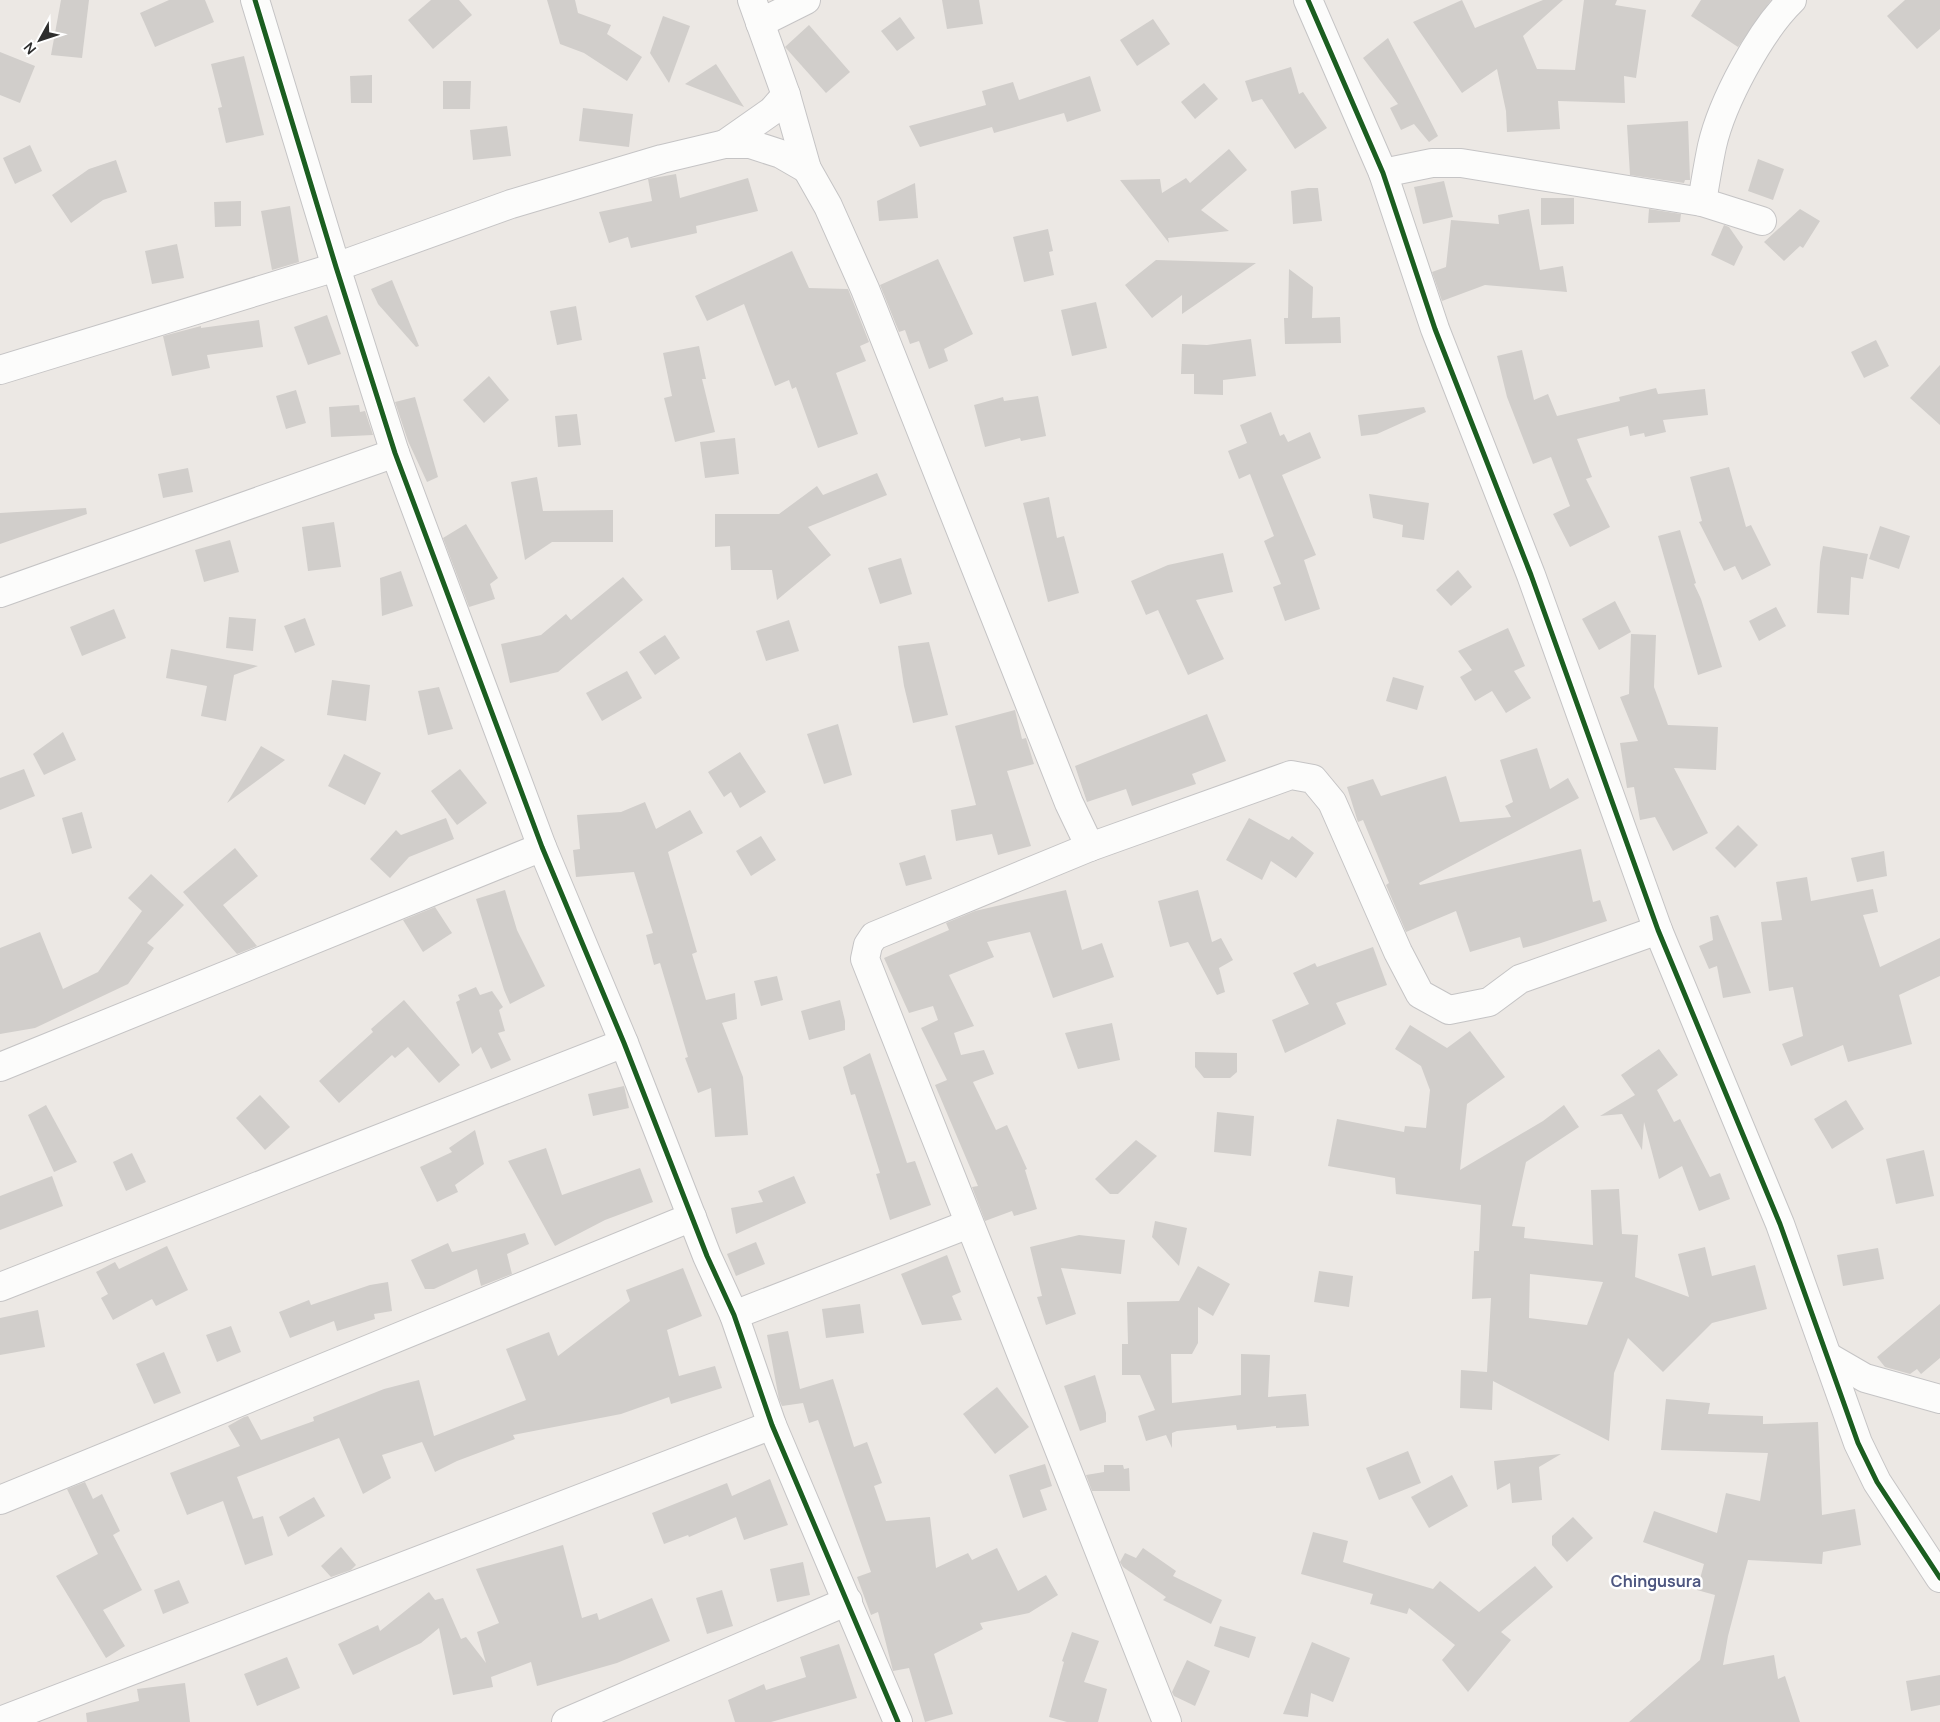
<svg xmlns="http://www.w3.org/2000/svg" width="1940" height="1722" viewBox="0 0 1940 1722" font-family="Manrope,sans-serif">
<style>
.building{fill:#d1cecb;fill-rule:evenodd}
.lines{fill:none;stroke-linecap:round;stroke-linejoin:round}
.minor-casing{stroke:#c5c4c5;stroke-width:30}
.minor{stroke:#fcfcfb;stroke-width:28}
.cycleway-casing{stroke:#fff;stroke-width:8}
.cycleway{stroke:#1b5e20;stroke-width:5}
.labels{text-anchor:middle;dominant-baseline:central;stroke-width:5;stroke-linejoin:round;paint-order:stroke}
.neighbourhood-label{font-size:16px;font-weight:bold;fill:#4d5680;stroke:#fff}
</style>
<rect width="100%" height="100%" fill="#ece8e4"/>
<!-- building -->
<g class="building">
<path d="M61,0H89L82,58L51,55Z"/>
<path d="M169,0H205L214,22L155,47L140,13Z"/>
<path d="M431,0H459L472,15L433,49L408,20Z"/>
<path d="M547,0H575L578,13L611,25L607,34L642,57L627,81L584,53L560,44Z"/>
<path d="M942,0H979L983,24L947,29Z"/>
<path d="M1462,0L1475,28L1543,0H1563L1523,36L1537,69L1575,70L1584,0H1617L1615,5L1646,10L1636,78L1624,76L1625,103L1558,101L1560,129L1507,132L1506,111L1497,69L1462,93L1413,22Z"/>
<path d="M1701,0H1771L1738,47L1691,16Z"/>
<path d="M1905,0H1940V29L1917,49L1887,16Z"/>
<path d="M663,16L690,26L669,83L650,53Z"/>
<path d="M900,17L915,38L897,51L881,31Z"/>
<path d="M1153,19L1170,44L1137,66L1120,40Z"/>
<path d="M809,25L850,72L826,93L785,47Z"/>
<path d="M1388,38L1438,136L1429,142L1414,124L1401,130L1390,108L1398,104L1363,58Z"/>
<path d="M0,52L35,66L20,103L0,95Z"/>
<path d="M244,56L264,135L226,143L218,108L222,107L211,64Z"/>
<path d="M716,64L744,107L685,84Z"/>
<path d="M1291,67L1299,94L1303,92L1327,128L1295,149L1262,99L1252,102L1245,81Z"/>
<path d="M372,75V103H351L350,76Z"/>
<path d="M1090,76L1101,111L1067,122L1064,113L994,133L992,127L920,147L909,126L986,105L982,91L1013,82L1019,100Z"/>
<path d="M443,81H471L470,109H443Z"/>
<path d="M1204,83L1218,99L1195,119L1181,102Z"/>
<path d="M583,108L633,114L629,147L579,141Z"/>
<path d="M1688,121L1690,180H1685L1684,183L1630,175L1627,125Z"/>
<path d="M507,126L511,156L473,160L470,130Z"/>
<path d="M30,145L42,171L15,184L3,158Z"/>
<path d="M1229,149L1247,170L1201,210L1229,231L1168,238L1169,243L1120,180L1160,179L1162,193L1186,178L1190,183Z"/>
<path d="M1758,159L1784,169L1773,200L1748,191Z"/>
<path d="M116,160L127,192L103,200L71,223L52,195L89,169Z"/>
<path d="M676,174L680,198L748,178L758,211L696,226L697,233L631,248L628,237L609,243L599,212L652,201L648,179Z"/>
<path d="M1444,181L1453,217L1423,224L1414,187Z"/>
<path d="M915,183L918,218L879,221L877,201Z"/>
<path d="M1308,188H1318L1322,221L1293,224L1291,191Z"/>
<path d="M1541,198H1574V224L1541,225Z"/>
<path d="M241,201V226L215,227L214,202Z"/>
<path d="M290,206L299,262L272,270L261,211Z"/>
<path d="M1529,209L1540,270L1563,266L1567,292L1485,285L1442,301L1432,272L1446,267L1451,220L1499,224L1498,215Z"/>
<path d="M1649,209L1681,214L1680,222L1648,223Z"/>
<path d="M1800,209L1820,221L1803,248L1800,246L1784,261L1764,242Z"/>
<path d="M1724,225L1729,227L1743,247L1734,266L1711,255Z"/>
<path d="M1048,229L1053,251L1049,252L1054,275L1024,282L1013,237Z"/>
<path d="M177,244L184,278L152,284L145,251Z"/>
<path d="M792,251L809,288L848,289L869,342L860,346L866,361L836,373L858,434L818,448L796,387L792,389L789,380L775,386L744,304L707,321L695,296Z"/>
<path d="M938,259L973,334L944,349L948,361L929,369L919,341L910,344L905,330L899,332L880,285Z"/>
<path d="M1156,260L1256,263L1182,314V295L1152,318L1125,285Z"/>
<path d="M1289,269L1313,287L1312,318L1340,317L1341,343L1285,344L1284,318H1288Z"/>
<path d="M392,280L419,346L416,347L378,304L371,289Z"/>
<path d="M1096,302L1107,348L1072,356L1061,310Z"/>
<path d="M576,306L582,340L557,345L550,311Z"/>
<path d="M327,315L341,354L308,365L294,327Z"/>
<path d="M259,320L263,347L207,355L210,368L172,376L163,336L201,326V328Z"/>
<path d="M1251,339L1256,376L1223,380V395L1194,394V374H1181L1182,344L1207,345Z"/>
<path d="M1876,340L1889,366L1864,378L1851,352Z"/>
<path d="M699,346L706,379H702L715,432L675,442L664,398L672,396L663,353Z"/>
<path d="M1522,350L1534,400L1548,394L1557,416L1620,401L1619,397L1656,388L1658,394L1705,389L1708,415L1663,420L1666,432L1645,437L1644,433L1630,436L1628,426L1577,439L1592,477L1586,479L1610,527L1570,547L1553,514L1570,506L1551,457L1533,464L1507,397L1497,356Z"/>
<path d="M1940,365V425L1910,398Z"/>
<path d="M489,376L509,400L484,423L463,400Z"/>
<path d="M296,390L306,423L286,429L276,396Z"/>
<path d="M1038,396L1046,436L1021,441L1020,438L985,447L974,405L1003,397L1004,401Z"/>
<path d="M415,397L438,477L427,482L408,441L395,402Z"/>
<path d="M359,405L360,412L365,411L373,435L331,437L329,407Z"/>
<path d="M1424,407L1426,412L1377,434L1361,436L1358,415Z"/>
<path d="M1271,412L1280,436L1284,434L1288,442L1310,432L1321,458L1282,475L1316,555L1304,560L1320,609L1285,621L1273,587L1281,584L1264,541L1274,536L1250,474L1239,479L1228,451L1247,443L1240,425Z"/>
<path d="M577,414L581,445L558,447L555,416Z"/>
<path d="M735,438L739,474L705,478L700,442Z"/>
<path d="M1729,467L1746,527L1751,525L1771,565L1742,580L1735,566L1724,571L1699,522L1702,521L1690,477Z"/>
<path d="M188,468L193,492L163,498L158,474Z"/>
<path d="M877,473L887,495L808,527L831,555L777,600L772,570H731L730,546L715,547V514H779L817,486L823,495Z"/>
<path d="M537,477L543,511L613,510V542H552L525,560L511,482Z"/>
<path d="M1369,494L1429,503L1424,540L1402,537L1403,525L1373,518Z"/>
<path d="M1049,497L1057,538L1064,536L1079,593L1048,602L1023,503Z"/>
<path d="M86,508L87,514L0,544V513Z"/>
<path d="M334,522L341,567L308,571L302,527Z"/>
<path d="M466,524L498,578L490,584L495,599L469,607L443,538Z"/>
<path d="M1880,526L1910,536L1899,569L1869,559Z"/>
<path d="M1680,530L1696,583L1694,584L1701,599L1722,667L1698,675L1658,536Z"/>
<path d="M230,540L239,572L204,582L195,550Z"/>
<path d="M1823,546L1868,554L1863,579L1851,577L1849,615L1817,613L1820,562Z"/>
<path d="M1223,553L1233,592L1196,600L1224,659L1188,675L1158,610L1146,615L1131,581L1168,565Z"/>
<path d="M901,558L912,594L880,604L868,568Z"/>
<path d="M1458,570L1472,587L1451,606L1436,590Z"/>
<path d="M401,571L413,606L382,616L380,578Z"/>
<path d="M623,577L643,600L558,672L510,683L501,644L541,635L566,614L571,620Z"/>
<path d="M1615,601L1631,632L1599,650L1582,619Z"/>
<path d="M1776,607L1786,626L1759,641L1749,621Z"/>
<path d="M114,609L126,638L82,656L70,627Z"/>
<path d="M229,617L256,619L253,651L226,648Z"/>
<path d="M305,618L315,645L295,653L284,626Z"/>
<path d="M789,620L799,651L766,661L756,631Z"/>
<path d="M1508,628L1525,666L1514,671L1531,698L1506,713L1492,691L1475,701L1460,677L1472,670L1458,651Z"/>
<path d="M1631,634L1656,635L1654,687L1668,725L1718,727L1716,770L1674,768L1708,833L1673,851L1655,817L1640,820L1634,787L1627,788L1620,743L1638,741L1620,697L1629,694Z"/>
<path d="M665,635L680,658L655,675L639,652Z"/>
<path d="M929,642L948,715L913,723L904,686L898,646Z"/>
<path d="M171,649L258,666L234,675L226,721L201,716L207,686L166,678Z"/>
<path d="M627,671L642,698L602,721L586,693Z"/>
<path d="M1393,677L1424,686L1417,710L1386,701Z"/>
<path d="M332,680L370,685L366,721L327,715Z"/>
<path d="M439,687L453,729L428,735L418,691Z"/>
<path d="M1015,710L1022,739L1026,738L1034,764L1007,771L1031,846L998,855L992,834L956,841L951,810L976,805L955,726Z"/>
<path d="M1207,714L1226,761L1192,774L1196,784L1132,806L1126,789L1087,802L1075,766Z"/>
<path d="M838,724L852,775L824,784L807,734Z"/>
<path d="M63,732L76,760L44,775L33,754Z"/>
<path d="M261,746L285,760L227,803Z"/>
<path d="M1537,748L1550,789L1568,778L1579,798L1419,883L1420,885L1581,849L1593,902L1600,900L1607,921L1538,944L1523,948L1520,937L1470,952L1456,911L1406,932L1386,885L1389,883L1363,820L1358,822L1357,819L1347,787L1373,779L1381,796L1446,776L1460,822L1511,817L1505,806L1513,802L1500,760Z"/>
<path d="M740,752L766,792L740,808L731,792L724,797L708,772Z"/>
<path d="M344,754L381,773L365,805L328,786Z"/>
<path d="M24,769L35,796L0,810V778Z"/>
<path d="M460,769L487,803L457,825L431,791Z"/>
<path d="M645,802L656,829L690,810L703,833L668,852L697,952L692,954L706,1000L735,993L737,1019L722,1023L743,1077L748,1135L715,1137L711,1088L698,1093L685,1058L688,1057L660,963L654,965L646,935L653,933L634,872L576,877L573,850L580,849L577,815L621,812Z"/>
<path d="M82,812L92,848L72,854L62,818Z"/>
<path d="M446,818L454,839L409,857L390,878L370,859L396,830L401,835Z"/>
<path d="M1249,818L1289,840L1292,836L1314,853L1296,878L1271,861L1262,880L1226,860Z"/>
<path d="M1738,825L1758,845L1735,868L1715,848Z"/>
<path d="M761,836L776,860L751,876L736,851Z"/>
<path d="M235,848L258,876L223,905L257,946L237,954L183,892Z"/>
<path d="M1884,851L1887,876L1857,882L1851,858Z"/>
<path d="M925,855L932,879L906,886L899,863Z"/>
<path d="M151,874L184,905L147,943L154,948L128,984L35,1028L0,1034V948L40,932L63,989L98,972L142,911L128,898Z"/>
<path d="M1807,877L1811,901L1873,889L1878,912L1863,915L1880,967L1940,938V976L1899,995L1912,1044L1848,1062L1843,1045L1791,1066L1782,1044L1803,1036L1793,987L1769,991L1761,922L1782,920L1776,882Z"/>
<path d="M505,890L517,930L545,986L510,1004L504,990L476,899Z"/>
<path d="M1066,890L1082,950L1102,943L1114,977L1053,998L1030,932L987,942L994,957L949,975L974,1026L954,1033L961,1055L984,1050L994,1074L973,1082L996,1130L1007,1125L1027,1169L1025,1170L1037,1209L1014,1216L1012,1211L985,1221L972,1187L978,1186L935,1085L947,1080L921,1028L938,1020L933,1006L909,1013L884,958L949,930L946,923L975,911Z"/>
<path d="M1198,890L1212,942L1221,938L1233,960L1219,968L1225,992L1217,995L1188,942L1170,947L1158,901Z"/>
<path d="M435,907L452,933L423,952L403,920Z"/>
<path d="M1718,915L1751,993L1723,998L1717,966L1709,969L1699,946L1713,940L1710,917Z"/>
<path d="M1373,947L1387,985L1336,1003L1346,1024L1285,1053L1272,1020L1309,1004L1293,973L1315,963L1317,967Z"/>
<path d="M777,976L783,1000L761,1006L754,981Z"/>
<path d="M476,987L480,995L492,991L503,1007L499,1010L505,1031L498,1033L511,1060L491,1069L481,1047L472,1054L456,1002L460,1000L458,995Z"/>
<path d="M404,1000L460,1065L439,1083L408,1047L395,1058L392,1055L339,1103L319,1081L373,1032L371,1029Z"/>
<path d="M840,1000L845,1021V1030L809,1040L801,1011Z"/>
<path d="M1112,1023L1120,1060L1078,1069L1065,1033Z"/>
<path d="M1410,1025L1447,1048L1470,1031L1505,1077L1467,1104L1460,1170L1543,1121L1564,1105L1579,1127L1526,1162L1512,1226L1525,1227L1524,1238L1593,1245L1591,1190L1619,1189L1622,1234L1638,1235L1635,1277L1689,1297L1678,1254L1705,1247L1712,1276L1755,1265L1767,1309L1712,1323L1663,1372L1628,1338L1614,1373L1609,1441L1493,1381L1492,1410L1460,1408L1461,1370L1487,1372L1491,1298L1472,1299L1474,1251H1479L1481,1205L1396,1194L1395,1178L1328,1166L1337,1119L1404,1132L1405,1126L1426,1128L1430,1090L1421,1066L1395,1049ZM1530,1274L1603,1282L1587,1325L1529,1318Z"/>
<path d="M1659,1049L1678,1075L1657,1090L1674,1122L1680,1119L1710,1177L1720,1173L1730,1199L1699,1211L1682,1166L1659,1179L1644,1122L1642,1150L1622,1114L1600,1116L1635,1095L1621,1075Z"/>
<path d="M1195,1052L1237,1053V1072L1230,1078H1204L1195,1067Z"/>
<path d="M870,1053L907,1163L915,1161L931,1205L890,1220L876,1174L880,1173L855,1094L851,1095L843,1067Z"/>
<path d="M624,1086L629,1108L593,1116L588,1094Z"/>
<path d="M260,1095L290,1127L265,1150L236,1118Z"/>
<path d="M1846,1100L1864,1129L1832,1149L1814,1119Z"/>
<path d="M46,1105L77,1162L54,1172L28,1115Z"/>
<path d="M1217,1112L1254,1116L1251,1156L1214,1152Z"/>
<path d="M475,1130L484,1164L455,1185L458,1192L437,1202L420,1167L452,1152L449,1148Z"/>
<path d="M1136,1140L1157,1156L1118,1194H1110L1095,1179Z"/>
<path d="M546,1148L562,1195L640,1168L653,1202L605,1220L555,1246L508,1161Z"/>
<path d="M1924,1150L1934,1196L1896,1204L1886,1159Z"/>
<path d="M132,1153L146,1182L126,1191L113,1162Z"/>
<path d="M52,1176L63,1206L0,1230V1196Z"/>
<path d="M794,1176L806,1203L736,1234L731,1208L763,1202L758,1191Z"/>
<path d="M1155,1221L1187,1228L1179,1266L1152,1237Z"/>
<path d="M525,1233L529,1244L507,1254L512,1274L481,1286L477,1269L434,1289H425L411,1260L448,1243L452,1252Z"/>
<path d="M1079,1235L1125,1240L1121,1274L1061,1268L1076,1314L1046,1325L1037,1297L1042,1296L1030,1247Z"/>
<path d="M756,1242L765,1264L736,1276L727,1254Z"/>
<path d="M167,1246L188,1290L156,1306L152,1299L113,1320L101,1298L108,1294L96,1272L115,1262L119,1269Z"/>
<path d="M1878,1248L1884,1279L1843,1286L1837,1255Z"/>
<path d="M947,1255L961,1292L952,1296L962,1320L922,1325L901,1274Z"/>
<path d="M1198,1266L1230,1284L1213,1316L1198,1307V1343L1192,1354H1171L1172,1403L1241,1395V1354L1270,1355L1268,1397L1306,1394L1309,1426L1276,1428V1426L1237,1430L1236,1425L1177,1431L1172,1433V1448L1166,1435L1146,1441L1138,1416L1155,1410L1140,1375H1122V1344H1128L1127,1302L1179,1301Z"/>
<path d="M683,1268L702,1316L667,1330L679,1376L715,1366L722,1388L671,1404L669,1397L621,1414L513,1435L515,1439L457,1461L435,1472L422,1442L382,1455L391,1478L363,1494L339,1438L237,1477L253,1519L263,1516L273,1555L245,1565L223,1501L187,1515L170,1473L240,1446L228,1426L244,1417L248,1416L261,1440L314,1421L313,1417L384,1389L419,1380L434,1436L526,1400L506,1349L549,1332L558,1356L630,1301L626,1290Z"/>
<path d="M1319,1271L1353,1276L1349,1307L1314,1302Z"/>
<path d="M388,1282L392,1311L374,1314L375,1319L337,1331L334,1321L290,1338L279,1312L309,1300L311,1305L370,1285Z"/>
<path d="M860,1304L864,1333L826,1338L822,1309Z"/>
<path d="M1940,1304V1358L1921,1374L1917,1369L1910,1374L1885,1367L1877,1357Z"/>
<path d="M38,1310L45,1347L0,1355V1318Z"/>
<path d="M231,1326L241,1352L217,1362L206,1335Z"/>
<path d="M788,1331L800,1389L833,1379L854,1447L867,1442L882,1483L874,1486L886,1521L930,1517L936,1568L968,1553L972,1560L997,1548L1018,1591L1046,1575L1058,1595L1029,1613L980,1623L983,1629L934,1654L953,1714L925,1722L909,1668L893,1671L878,1612L871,1615L857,1577L871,1572L818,1420L809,1423L803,1403L782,1406L779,1399L767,1335Z"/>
<path d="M164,1352L181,1393L154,1404L136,1364Z"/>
<path d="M1095,1375L1106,1413V1422L1080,1431L1064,1386Z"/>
<path d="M997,1387L1029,1427L995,1454L963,1414Z"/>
<path d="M1666,1399L1710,1403L1708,1414L1763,1416V1424L1818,1422L1822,1515L1855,1509L1861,1545L1823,1552L1822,1564L1748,1560L1728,1636L1723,1665L1774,1655L1778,1679L1785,1676L1800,1722H1629L1700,1660L1715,1595L1697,1590L1704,1564L1643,1542L1654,1511L1717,1533L1726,1493L1760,1501L1768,1453L1661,1450Z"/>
<path d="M1408,1451L1421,1483L1379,1500L1366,1468Z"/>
<path d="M1561,1454L1539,1467L1542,1500L1512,1503L1510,1483L1497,1490L1494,1461Z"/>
<path d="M1045,1464L1052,1486L1040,1490L1047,1510L1023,1518L1009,1475Z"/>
<path d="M1104,1465H1123L1124,1469L1129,1468L1130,1491H1092L1086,1475L1104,1472Z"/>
<path d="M1452,1475L1468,1506L1429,1528L1411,1497Z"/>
<path d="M770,1479L788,1525L744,1540L736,1517L689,1537L688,1535L664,1544L652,1513L727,1483L732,1496Z"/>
<path d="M85,1482L93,1499L102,1494L120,1531L113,1535L142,1590L103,1610L125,1646L106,1658L56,1576L98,1554L67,1489Z"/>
<path d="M314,1497L325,1516L288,1537L279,1517Z"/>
<path d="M1573,1517L1593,1538L1567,1562L1552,1545V1536Z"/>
<path d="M1313,1532L1348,1541L1343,1562L1433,1589L1440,1581L1479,1612L1535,1566L1553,1587L1501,1632L1511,1640L1468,1692L1442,1660L1455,1645L1409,1608L1407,1614L1370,1604L1373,1594L1301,1574Z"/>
<path d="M563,1545L582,1618L597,1613L599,1620L652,1598L670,1641L617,1663L537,1686L531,1662L491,1677L493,1687L453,1695L439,1628L421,1643L353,1675L338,1644L378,1625L380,1631L429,1592L435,1600L443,1598L461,1639L466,1637L486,1663L477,1632L499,1623L476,1569Z"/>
<path d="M341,1547L356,1565L351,1570L331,1577L321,1566Z"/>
<path d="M1143,1548L1176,1571L1173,1576L1222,1600L1211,1624L1163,1600L1166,1597L1123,1567L1120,1562L1125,1553L1136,1558Z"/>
<path d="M803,1562L810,1595L777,1602L770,1569Z"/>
<path d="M179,1580L189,1603L163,1614L154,1590Z"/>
<path d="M722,1590L733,1626L707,1634L696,1598Z"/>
<path d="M1220,1626L1256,1637L1249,1658L1214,1646Z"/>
<path d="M1072,1632L1099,1641L1084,1682L1107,1689L1098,1722H1067L1049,1717L1064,1662L1062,1661Z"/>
<path d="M1312,1642L1350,1658L1333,1702L1311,1693L1308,1717L1283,1714Z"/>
<path d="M839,1644L857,1698L771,1722H735L728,1700L764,1684L766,1690L806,1677L800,1657Z"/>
<path d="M287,1657L300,1688L257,1706L244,1674Z"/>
<path d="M1187,1660L1210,1671L1195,1706L1174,1696L1172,1692Z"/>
<path d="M1940,1675V1705L1911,1711L1906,1681Z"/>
<path d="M185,1683L190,1722H87L86,1713L139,1701L137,1689Z"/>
</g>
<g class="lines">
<defs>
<g id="minor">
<path d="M255,0L336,267L395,453L542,847L624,1043L707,1256L734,1315L772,1425L898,1722"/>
<path d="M752,0L786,95L807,169L828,206L865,289L1069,803L1090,847L1291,775L1313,779L1332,802L1398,952L1420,994L1449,1010L1489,1002L1520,979L1658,930"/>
<path d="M1308,0L1383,173L1435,329L1531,575L1658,930L1780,1224L1858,1443L1877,1482L1940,1578"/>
<path d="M760,23L806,0"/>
<path d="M725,144L772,111L786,95"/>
<path d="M1383,173L1432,163H1461L1702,202L1762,221"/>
<path d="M1702,202C1705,184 1708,165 1712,146C1722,102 1760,31 1792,0"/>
<path d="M0,370L336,267L511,204L662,159L725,144H750L781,154L807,169"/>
<path d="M0,593L395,453"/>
<path d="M1090,847L874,936L868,945L865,959L1167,1722"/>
<path d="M0,1067L542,847"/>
<path d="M0,1287L624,1043"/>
<path d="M734,1315L969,1224"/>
<path d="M1827,1356L1865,1378L1940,1399"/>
<path d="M0,1500L692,1217"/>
<path d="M0,1721L772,1425"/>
<path d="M566,1722L848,1601"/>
</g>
</defs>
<!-- minor casing -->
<use href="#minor" class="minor-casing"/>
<!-- minor -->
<use href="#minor" class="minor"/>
<defs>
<g id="cycleway">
<path d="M255,0L336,267L395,453L542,847L624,1043L707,1256L734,1315L772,1425L898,1722"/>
<path d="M1308,0L1383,173L1435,329L1531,575L1658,930L1780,1224L1858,1443L1877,1482L1940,1578"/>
</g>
</defs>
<!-- cycleway casing -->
<use href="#cycleway" class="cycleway-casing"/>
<!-- cycleway -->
<use href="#cycleway" class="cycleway"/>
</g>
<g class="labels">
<!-- neighbourhood labels -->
<g class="neighbourhood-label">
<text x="1656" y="1581">Chingusura</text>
</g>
</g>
<!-- north arrow -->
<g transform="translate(40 40) rotate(230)" stroke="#ffffff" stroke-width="4" paint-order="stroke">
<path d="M0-4L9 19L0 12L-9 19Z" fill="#2e2e2e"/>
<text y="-8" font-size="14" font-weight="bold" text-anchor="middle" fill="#2e2e2e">N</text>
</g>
</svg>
